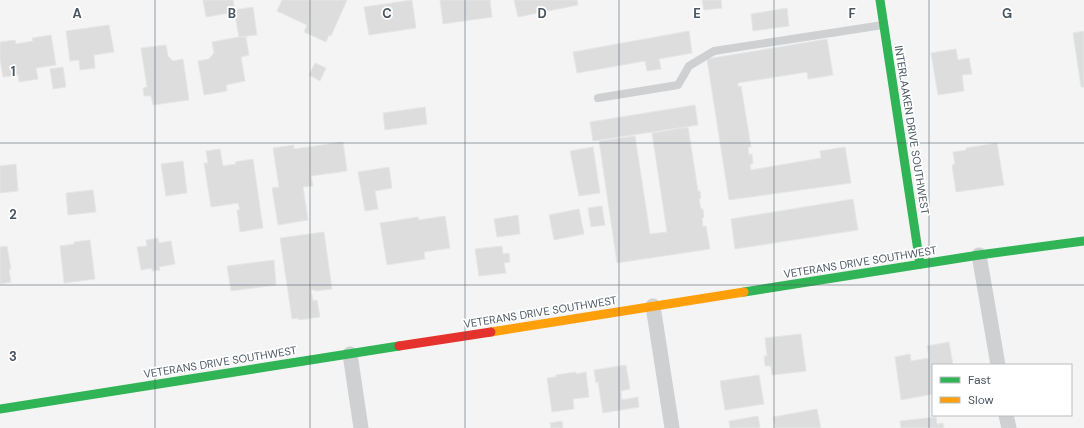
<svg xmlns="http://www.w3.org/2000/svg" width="1084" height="428" viewBox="0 0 1084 428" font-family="'DM Sans',sans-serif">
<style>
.building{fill:#ddddde;stroke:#e5e6e7}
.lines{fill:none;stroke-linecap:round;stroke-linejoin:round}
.lane{stroke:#ced0d2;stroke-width:8}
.street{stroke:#ced0d2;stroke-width:15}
.fast{stroke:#30b455;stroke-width:9}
.slow{stroke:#ff9f0a;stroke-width:9}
.jam{stroke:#e5322d;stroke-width:9}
.grid{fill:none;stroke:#4a5661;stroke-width:1;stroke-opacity:0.55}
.labels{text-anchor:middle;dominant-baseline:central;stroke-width:3.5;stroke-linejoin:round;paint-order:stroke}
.street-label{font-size:11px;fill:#4a5661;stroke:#fff}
.grid-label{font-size:13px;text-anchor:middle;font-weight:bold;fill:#4a5661;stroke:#fff;stroke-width:3.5;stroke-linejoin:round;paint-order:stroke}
</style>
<rect width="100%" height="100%" fill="#f4f4f4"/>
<!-- building -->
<g class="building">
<path d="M203,0H233L235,12L206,17Z"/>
<path d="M282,0H347L331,36L329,35L326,42L304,32L307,25L277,11Z"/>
<path d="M412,0L416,28L369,35L364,7Z"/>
<path d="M440,0H490L492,17L443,24Z"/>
<path d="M514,0H577L578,5L518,17Z"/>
<path d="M702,0H721L722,8L704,10Z"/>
<path d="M253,7L257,35L239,37L234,10Z"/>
<path d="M787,8L789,26L753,31L751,14Z"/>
<path d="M109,25L114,52L94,55L95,68L80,70L79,60L70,61L66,31Z"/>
<path d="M689,31L692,53L659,59L661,69L647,71L645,61L577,73L573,52Z"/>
<path d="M1084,31V87H1081L1073,33Z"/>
<path d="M51,35L56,65L36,68L38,79L19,82L18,75L3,77L0,59V42L15,40L16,44L33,41L32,38Z"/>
<path d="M239,37H246L249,55L241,57L245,81L226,85L227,91L204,95L198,61L209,59L214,53L212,42Z"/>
<path d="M827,39L833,75L808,79L807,72L738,83V87L741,86L751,147H748L749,155L752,154L753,164H750L751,170L821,158L820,151L845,147L851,183L729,200L707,59Z"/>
<path d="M166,45L168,56L173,61L183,59L189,100L153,105L151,96H144L143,88L147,87L141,48Z"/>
<path d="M956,49L958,60L969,58L972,74L962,75L964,91L938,95L931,53Z"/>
<path d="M315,63L326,68L320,81L309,75Z"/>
<path d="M63,67L66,87L53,89L50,69Z"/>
<path d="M695,105L698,125L593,141L590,122Z"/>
<path d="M425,107L427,124L385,130L383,113Z"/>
<path d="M688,127L698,191H700L701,198L699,199L701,209H703L704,217L702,218L703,227L706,226L710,249L617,263L599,141L635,136L650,234L667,232L652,133Z"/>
<path d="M343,142L347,171L311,176L313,186L303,187L308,220L278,225L272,188L279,187L273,148L294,145V149Z"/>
<path d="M997,143L1004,185L956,192L952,165L955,164L953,152L966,150V148Z"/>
<path d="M593,147L600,193L579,196L570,151Z"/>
<path d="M220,149L223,166L236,164L235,162L253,159L263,228L240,232L237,210H240L238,203L211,207L204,163H208L206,151Z"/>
<path d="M183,161L187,193L166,196L161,164Z"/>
<path d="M16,164L18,191L0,193V166Z"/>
<path d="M389,167L392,188L375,191L378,209L365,211L358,172Z"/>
<path d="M93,190L96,212L68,215L66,193Z"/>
<path d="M853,199L858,230L735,249L731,219Z"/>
<path d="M602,206L605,225L591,227L588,208Z"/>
<path d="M579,209L584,234L554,240L549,215Z"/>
<path d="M518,215L520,234L497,237L494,219Z"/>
<path d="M445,216L450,248L424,252L425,259L387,265L380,223L418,217L419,220Z"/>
<path d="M324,232L332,289L315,291V290H311L313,301L317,300L320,317L299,320L298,318L292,319L280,238Z"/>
<path d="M158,238L159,243L171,241L175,264L159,267L160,270L152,271V268L141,270L137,247L147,246L146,240Z"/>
<path d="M90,240L95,279L64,283L60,246L74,244V242Z"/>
<path d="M7,246L11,269L9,270L11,282L0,284V247Z"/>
<path d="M502,246L503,254L509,253L510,262L504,263L506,273L479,276L475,249Z"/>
<path d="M274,260L276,285L231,291L227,266Z"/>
<path d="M801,334L806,371L772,375L771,366H765L764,356H767L765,338Z"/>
<path d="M949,342L953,365H933V394L901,400L895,357L910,354L911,361L929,358L927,346Z"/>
<path d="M626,365L630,389L621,391L622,400L638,397L639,407L603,413L598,382L596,383L594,370Z"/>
<path d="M576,372V374L586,372L589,397L573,399L574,409L552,412L547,378L556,377V375Z"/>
<path d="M759,375L764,404L725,410L720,381Z"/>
<path d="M817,409L821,428H775L773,417Z"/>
<path d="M758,416L760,428H730L729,421Z"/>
<path d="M936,417L937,424L943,423L944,428H901L900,421Z"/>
<path d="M562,421L563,428H551L550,423Z"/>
</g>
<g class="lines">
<!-- lane -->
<path class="lane" d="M598,98L678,85L689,66L714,51L883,25"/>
<!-- street -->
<g class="street">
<path d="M979,255L998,365"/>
<path d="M653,306L672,428"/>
<path d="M350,354L361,428"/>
<path d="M1006,415L1009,428"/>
</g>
<!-- fast -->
<g class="fast">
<path d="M880,0L920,264"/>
<path d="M744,292L979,255L1084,241"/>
<path d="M0,409L399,346"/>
</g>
<!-- slow -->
<path class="slow" d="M491,332L744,292"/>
<!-- jam -->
<path class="jam" d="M399,346L491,332"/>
</g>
<!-- grid -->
<path class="grid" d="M155,0V428M310,0V428M465,0V428M619,0V428M774,0V428M929,0V428M0,143H1084M0,285H1084"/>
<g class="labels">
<!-- street labels -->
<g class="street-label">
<text transform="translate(912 130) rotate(81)">INTERLAAKEN DRIVE SOUTHWEST</text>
<text transform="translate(860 262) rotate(-9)">VETERANS DRIVE SOUTHWEST</text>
<text transform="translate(540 312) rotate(-9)">VETERANS DRIVE SOUTHWEST</text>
<text transform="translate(220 362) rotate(-9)">VETERANS DRIVE SOUTHWEST</text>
</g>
</g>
<g class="grid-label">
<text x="77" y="18">A</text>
<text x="232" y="18">B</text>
<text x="387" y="18">C</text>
<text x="542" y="18">D</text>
<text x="697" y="18">E</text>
<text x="852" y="18">F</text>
<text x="1007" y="18">G</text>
<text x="13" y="76">1</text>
<text x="13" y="219">2</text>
<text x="13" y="361">3</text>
</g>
<!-- legend -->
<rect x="932" y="364" width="140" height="52" fill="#ffffff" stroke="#b7bbc0"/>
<rect x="940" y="377" width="20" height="6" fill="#30b455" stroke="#b7bbc0"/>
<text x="968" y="384" font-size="12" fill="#4a5661">Fast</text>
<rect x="940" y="397" width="20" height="6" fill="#ff9f0a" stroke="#b7bbc0"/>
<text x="968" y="404" font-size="12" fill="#4a5661">Slow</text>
</svg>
